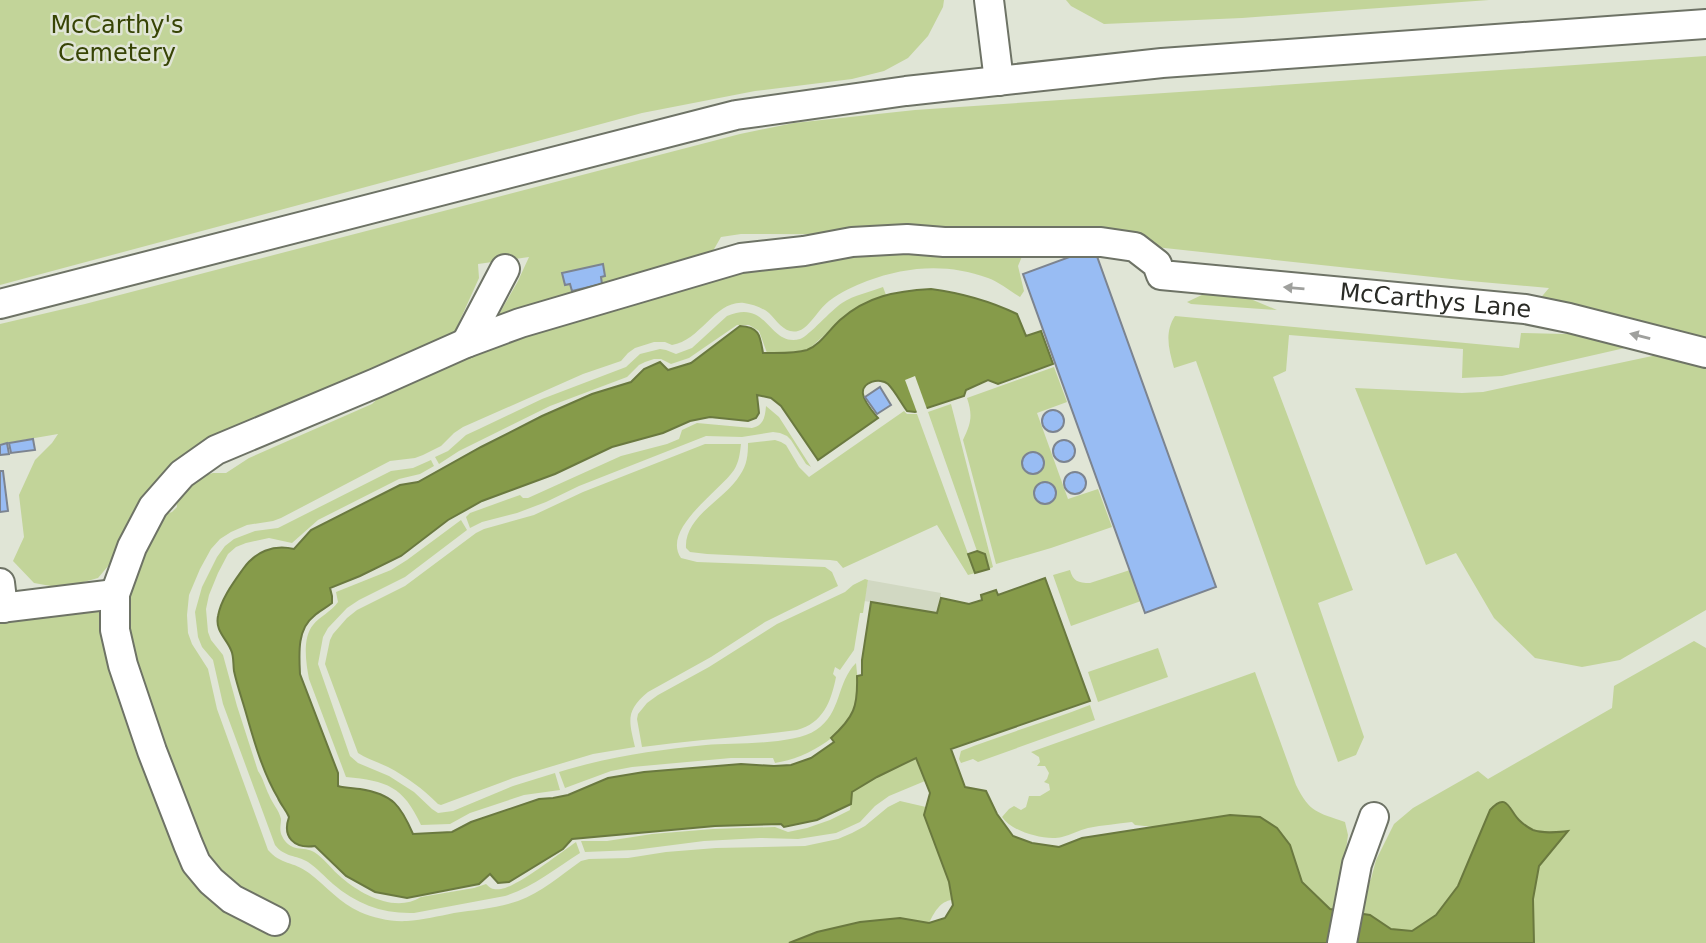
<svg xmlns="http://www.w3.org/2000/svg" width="1706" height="943" viewBox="0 0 1706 943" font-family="'DejaVu Sans',sans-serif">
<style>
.built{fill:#d1d8c2}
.green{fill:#c2d499}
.water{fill:#869b4a;stroke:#6a793f;stroke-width:2}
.pier{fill:#e0e5d6}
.building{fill:#98bcf3;stroke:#7c8490;stroke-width:2}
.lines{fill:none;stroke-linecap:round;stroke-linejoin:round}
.minor-casing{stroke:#6e7366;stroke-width:32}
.minor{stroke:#fff;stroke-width:28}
.oneway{fill:#9fa09d}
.labels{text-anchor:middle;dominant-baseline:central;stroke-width:5;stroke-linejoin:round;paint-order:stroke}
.park-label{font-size:24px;fill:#374405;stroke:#e0e5d6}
.street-label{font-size:24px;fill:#2a2b26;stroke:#e0e5d6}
</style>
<rect width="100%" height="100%" fill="#e0e5d6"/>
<!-- built -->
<path class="built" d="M868,580L941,593L938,613L864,601Z"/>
<!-- green -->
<g class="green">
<path d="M0,0H944L943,7L928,36L908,58L884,71L852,79L755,91L642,113L0,285Z"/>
<path d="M1066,0H1489L1242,18L1104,24L1071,6Z"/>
<path d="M1706,56V343L1538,301L1549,288L1470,281L1146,246L1121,235L741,234L721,237L706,263L493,325L518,281L529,257L478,264L479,278L456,329L444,346L209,447L98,578L62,588L34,583L13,561L24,537L19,495L35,460L52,443L58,434L0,444V324L85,304L740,134L794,123L915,110Z"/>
<path d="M843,249L1023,254L1018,266L1024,291L1020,297C1010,291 999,282 988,278C948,263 907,266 867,281C854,286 841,292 829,301C820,308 812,322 804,328C788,339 778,322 769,313C763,308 752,304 744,303C715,300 701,341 672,345L665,342H654L635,348L628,353L621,361L583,374L463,427L454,433L441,446L423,455L415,458L390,461L281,518L273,521L247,525L231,532L220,539L211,549L200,569L189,595L187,615L188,633L192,644L208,669L217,709L268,850C281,865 293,861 309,873C326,886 340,903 360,912C374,918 391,922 407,921C423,920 439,916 454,913C475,910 498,908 518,901C541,893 561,875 581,861L589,859L628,858L666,852L716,848L805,846L838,839L852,833L865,826L888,807L900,801L926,807L924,815L949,882L952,900C940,901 934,913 929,923L900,918L860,922L817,932L789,943H0V614L94,600L100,611L108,637L207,868L119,631L146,531L166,514L172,512L177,507L176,498L196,478L213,473H226L249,458L372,404L398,379L748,260Z"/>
<path d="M883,287L886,295L879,297L850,312L809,349L794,352L767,353L759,331L749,325H737L689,358L671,364L661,359H654L645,362L639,365L627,377L550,406L459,451L439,464L435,457L448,451L466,435L479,429L542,399L626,367L640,354L660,349L666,350L676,354L692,348L727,316C769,298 768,347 800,339C809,336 831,310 842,303C854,295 870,292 883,287Z"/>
<path d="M1234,292L1277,310L1191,304L1187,302L1206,293Z"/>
<path d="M1175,316L1519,348L1521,333L1564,334L1599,333L1638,345L1502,376L1462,378L1463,349L1289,335L1286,371L1273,377L1353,590L1318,603L1364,737L1356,755L1338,762L1196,361L1174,368C1169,350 1164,333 1175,316Z"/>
<path d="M1657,355H1677L1706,363V610L1620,660L1582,667L1535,658L1494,618L1456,553L1426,565L1355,388L1462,393L1483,392Z"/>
<path d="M1054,367L1067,402L1037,413L1068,499L1098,489L1112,527L1051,548L996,564L963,440C971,423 973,416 967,398Z"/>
<path d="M951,404L993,567L989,569L985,554L977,551L928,412Z"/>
<path d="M766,406L779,417L811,467L806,464L791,440L787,436L780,433L773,432L742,437L706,436L579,486L546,502L517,513L482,522L470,528L466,517L470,513L520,495L523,498H528L621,456L667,444L679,439L682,430L697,423L752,428C764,425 765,417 766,406Z"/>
<path d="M904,411L907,414H917L975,573L968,575L937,525L843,568L837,561L830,560L707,554L690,552L686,548C684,516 725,500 740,475C747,465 748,455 748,443L775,440L781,442L786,445L799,467L809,477Z"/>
<path d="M705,444H741C740,453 739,462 734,470C720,491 661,529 681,558L697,562L825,567L832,572L838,586L765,622L711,657L648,692C625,711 629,721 635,747L593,754L513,778L441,805L438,804C423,789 407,777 388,767C378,762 367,759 358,753L325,664L330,640L333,634L347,618L357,610L405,586L476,533L484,529L534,515L583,492Z"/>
<path d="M431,460L434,466L420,474L399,479L318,520L292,543L269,538L246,543L236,547L228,554L218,573L209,595L206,609L208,632L211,640L223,655L237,706L258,771C263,778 265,787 269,795C272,803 279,810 281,819C281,825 279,830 282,836C290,853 304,846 314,852C324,858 332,870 342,878C362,895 396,913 421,897L474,888L486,884C491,889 494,890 501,889C517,887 560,853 576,842L580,853C555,869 533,887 505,896L414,913C383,914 356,904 333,884C325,877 317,868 308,862C296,855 284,857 275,845L223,704L213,660L202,647L198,637L195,612L202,587L217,557L225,546L234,539L255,531L278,528L391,471L413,468Z"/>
<path d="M461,520L467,530L405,577L359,600L347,608L328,628L323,637L318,664L350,756L358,763L389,776L414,792L432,809L438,813L453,811L513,786L555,773L560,790L524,795L470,813L450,824L421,825C403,786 387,781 346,777L309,679C306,663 302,638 313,625C320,616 331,612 338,602L336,592L391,570L407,560Z"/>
<path d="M1070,570C1073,581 1078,583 1090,583L1130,570L1141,601L1071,626L1053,575Z"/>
<path d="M865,579L868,580L863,613H860L854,650L840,670L835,667L833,674L836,677C831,702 823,723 797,730C745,737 694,740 642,747L637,719L638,714L647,703L658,695L709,667L777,624L845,592L853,585Z"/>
<path d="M1694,641L1706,648V943H1534L1533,899L1539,866L1567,832C1539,832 1525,834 1510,806L1490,810L1458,886L1436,915L1412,931L1391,929L1370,916L1356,913L1358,897L1371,879L1376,860L1394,824L1413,808L1478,771L1488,779L1612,708L1614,686Z"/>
<path d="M1158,648L1168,677L1098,702L1088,672Z"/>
<path d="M856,663C857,674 859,686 858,696C853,733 808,758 775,763L773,758H731L632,767L611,771L565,788L559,772C607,757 657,750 706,745C734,743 794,745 816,730C842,713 836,683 856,663Z"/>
<path d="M1255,672L1296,785C1310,813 1317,812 1345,822L1348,835L1338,910L1330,909L1302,882L1290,845L1230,815L1154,827L1135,825L1132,822C1117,824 1103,825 1088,828C1079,830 1071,835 1062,837C1045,841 1012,832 1002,817L1009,809L1014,806L1021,810L1026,807L1029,796H1040L1050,790L1049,784L1044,782L1047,779L1049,773L1045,766H1037L1040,762L1039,757L1031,752Z"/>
<path d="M1090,705L1095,720L978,762L973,759L961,763L959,759L961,751C1003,734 1047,722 1090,705Z"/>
<path d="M916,758L925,781L889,796L875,806L860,822L836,833L798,839L760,838L704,841L634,850L585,852L581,841H607L652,834L713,829L775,827L788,832L807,828L830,820L850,810L851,792L877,777Z"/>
</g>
<!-- water -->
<g class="water">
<path d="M931,289C961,293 990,301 1017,314L1026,336L1041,331L1053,364L998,384L988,380L966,390L964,396L915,412L907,411C901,403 895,391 888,384C880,377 861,382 863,394C864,402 873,412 878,418L818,460L781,406L771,398L757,395L759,413L756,418L748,421L710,417L690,421L663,433L612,447L555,474L482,501L448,520L401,556L360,576L330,588L332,596V603C326,608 319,611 314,616C297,629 299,654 300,674L338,773V786C345,788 352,788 360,789C393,794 401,806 413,834L452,832L471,822L539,799L553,798L568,795L608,778L644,772L741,764L774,766L791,765L811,758L834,742L831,738C854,717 858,707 857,676L862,675V660L871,602L937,613L941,598L969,604L982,600L981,595L996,590L998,595L1045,578L1090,701L951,749L965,787L986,791L997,814L1013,836L1032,843L1059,847L1082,838L1230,815L1260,817L1277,828L1290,845L1302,882L1330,909L1370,915L1391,929L1412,931L1436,915L1458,886L1490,810C1507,791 1509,810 1519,820C1522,823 1529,828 1533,830C1544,834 1557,832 1568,831L1539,866L1533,899L1534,943H789L817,932L860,922L900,918L929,923L945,918L953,905L949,882L924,815L930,793L916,758L877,777L852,792L851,804L817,820L784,827L781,824L715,826L572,839L563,849L509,882L498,883L490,874L479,884L407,898L375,892L346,876L315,846C294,849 282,837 289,817C286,810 281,805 278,798C263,773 254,741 246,713C242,699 237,685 234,671C233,664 234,656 231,650C226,638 215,631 218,616C221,599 233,583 243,569C255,552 273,544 294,549L311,530L400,485L418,482L481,447L542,416L592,394L631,382L644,369L660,362L668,370L691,363L740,326C760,327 760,336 763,353C777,353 794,354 807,350C820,345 829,330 840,320C867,296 896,291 931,289Z"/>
<path d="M977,551L985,554L989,569L975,573L968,554Z"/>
</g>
<!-- pier -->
<path class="pier" d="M915,376L928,412L918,415L905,380Z"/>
<!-- building -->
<g class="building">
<path d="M1094,248L1216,587L1145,613L1023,274Z"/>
<path d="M603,264L605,276L601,277L602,284L572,291L570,284L565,285L562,273Z"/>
<path d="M880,387L891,405L877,414L865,397Z"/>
<circle cx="1053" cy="421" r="11"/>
<path d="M33,439L35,450L11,453L9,443Z"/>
<circle cx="1064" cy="451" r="11"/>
<path d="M7,443L9,454L0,455V445Z"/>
<circle cx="1033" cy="463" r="11"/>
<path d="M0,471H3L8,511L0,512Z"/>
<circle cx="1075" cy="483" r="11"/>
<circle cx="1045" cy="493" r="11"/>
</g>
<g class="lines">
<defs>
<g id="minor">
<path d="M989,0L999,81"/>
<path d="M0,304L736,115L906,91L1162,63L1706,24"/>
<path d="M466,343L505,269"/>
<path d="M0,583L3,608"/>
<path d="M0,608L115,594"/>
<path id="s1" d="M275,921L232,899L211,881L196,863L188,844L152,751L123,665L115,630V594L132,547L153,507L182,474L216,450L376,383L466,343L520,323L741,258L804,251L852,242L907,239L944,242H1101L1135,247L1157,264L1161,275L1525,309L1569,318L1706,353"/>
<path d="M1342,943L1357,864L1374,817"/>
</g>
</defs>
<!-- minor casing -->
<use href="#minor" class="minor-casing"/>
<!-- minor -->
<use href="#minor" class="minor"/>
</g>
<!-- one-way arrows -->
<defs><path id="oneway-solid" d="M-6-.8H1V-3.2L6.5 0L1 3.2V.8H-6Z" transform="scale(1.75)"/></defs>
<g class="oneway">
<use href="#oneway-solid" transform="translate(1294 288) rotate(-175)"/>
<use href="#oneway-solid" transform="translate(1640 336) rotate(-166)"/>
</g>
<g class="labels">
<!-- park labels -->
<g class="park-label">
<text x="117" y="25">McCarthy's<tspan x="117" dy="28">Cemetery</tspan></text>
</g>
<!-- street labels -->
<g class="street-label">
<text stroke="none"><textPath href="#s1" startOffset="1834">McCarthys Lane</textPath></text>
</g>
</g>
</svg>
